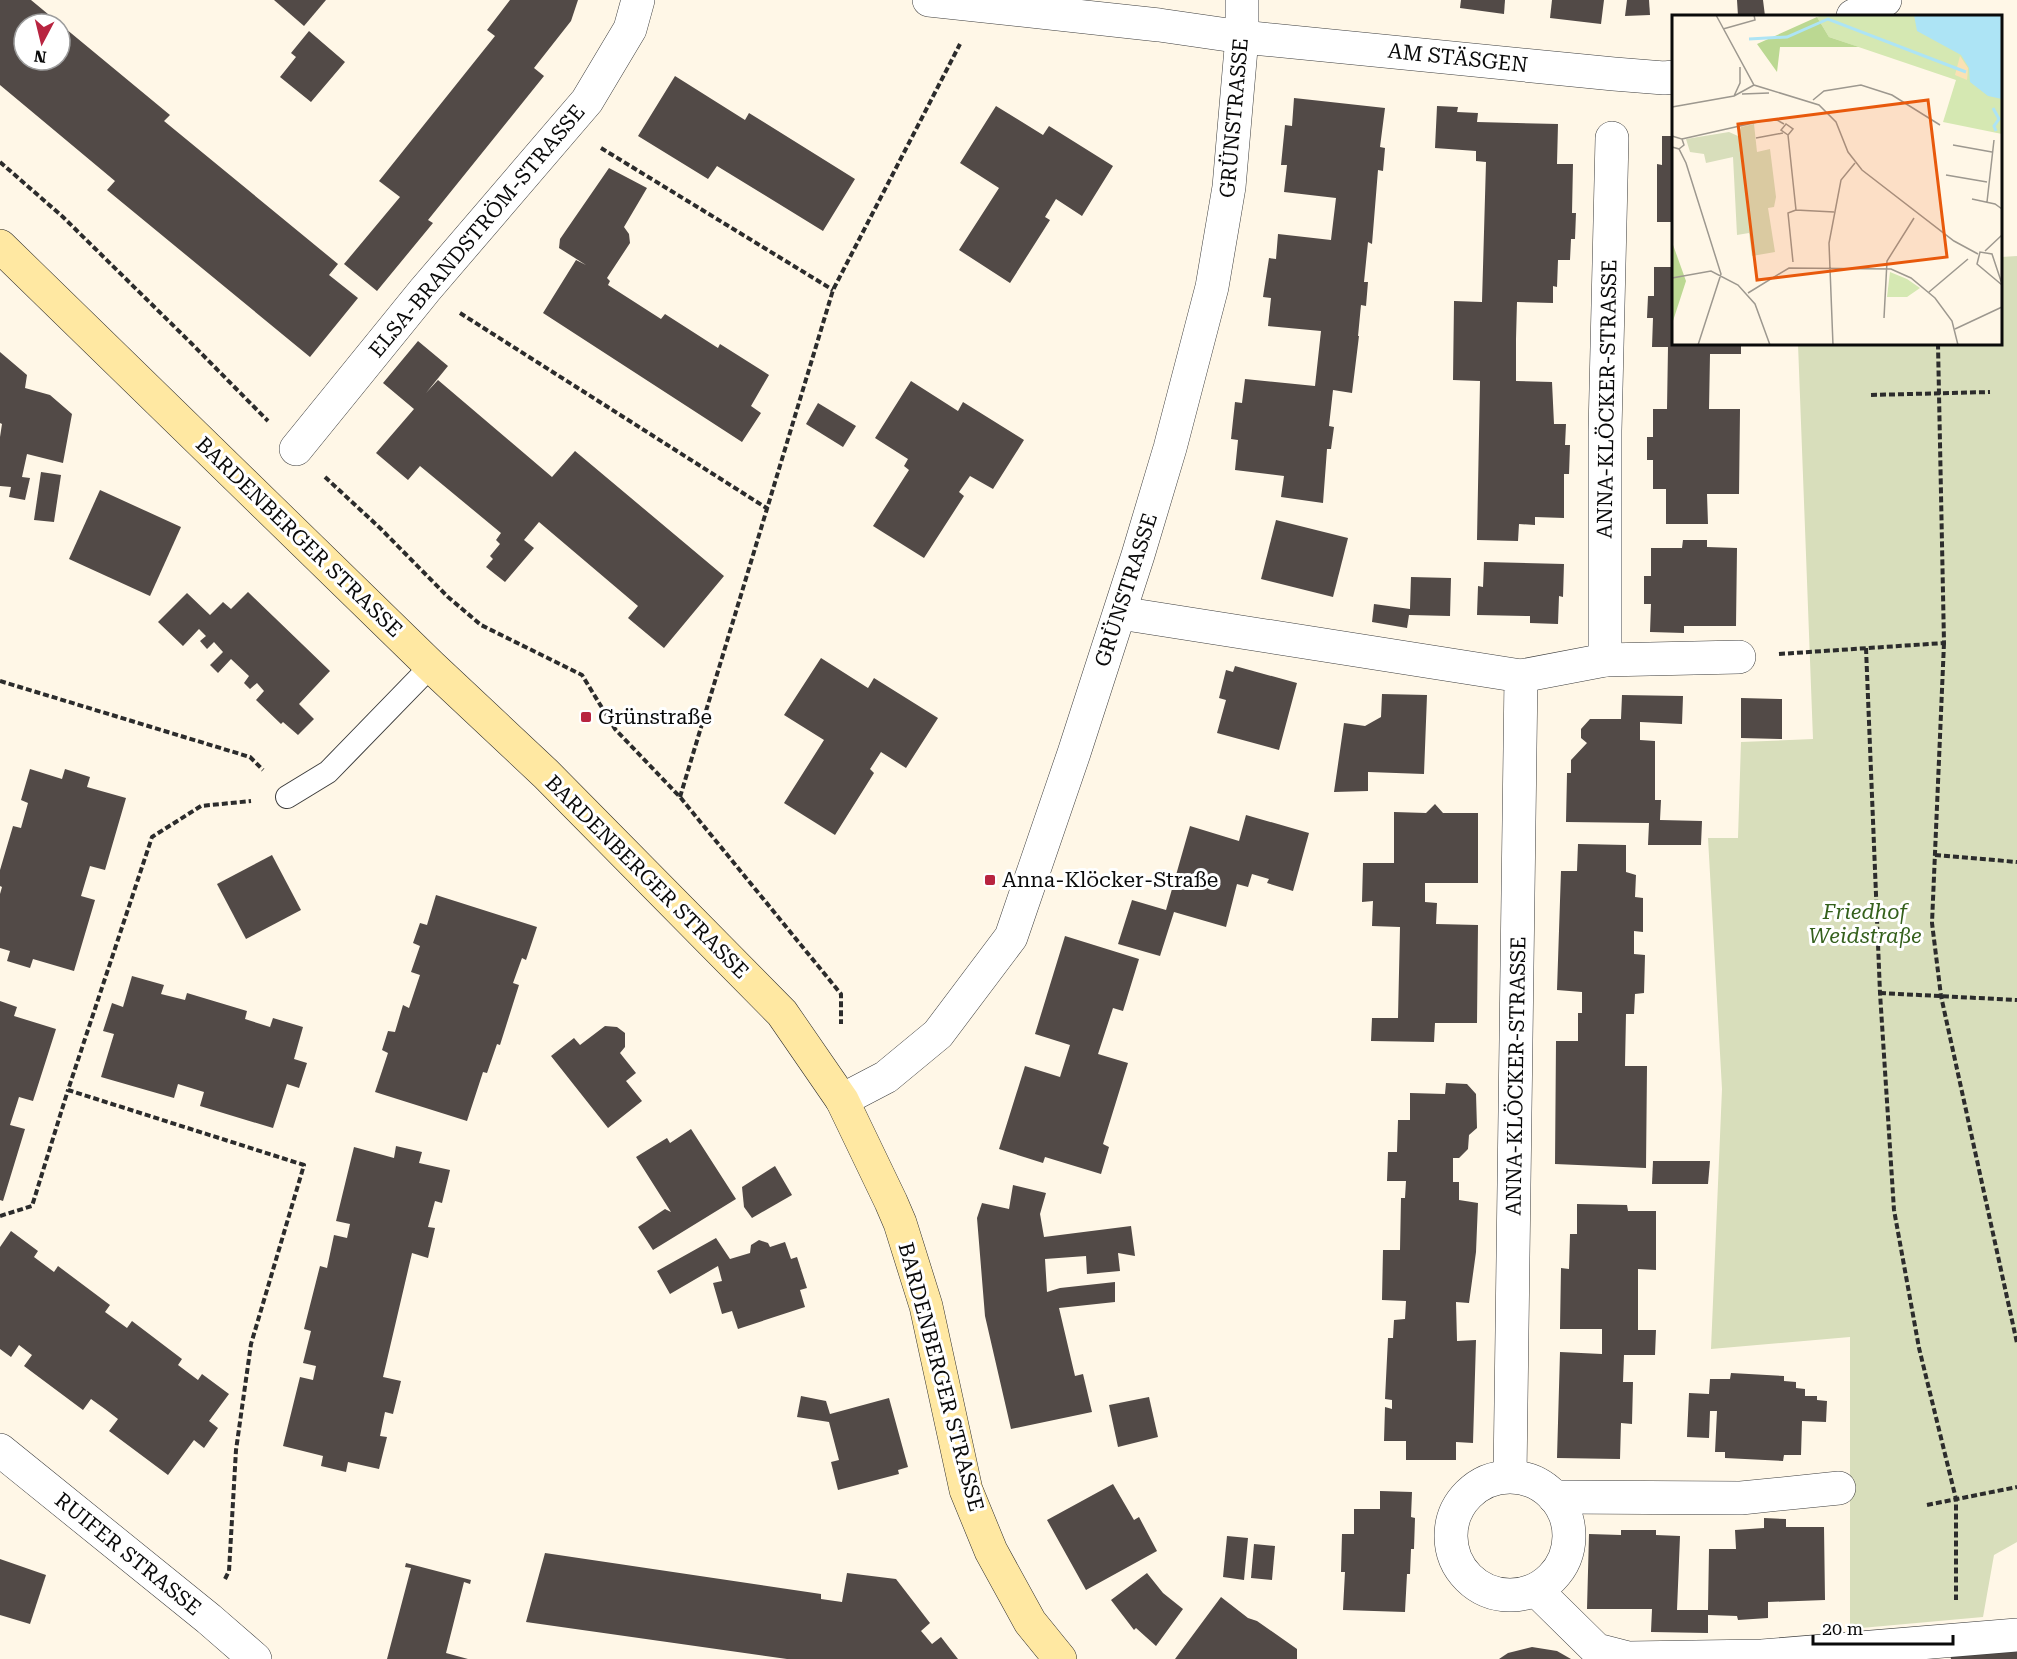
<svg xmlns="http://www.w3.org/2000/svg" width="2017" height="1659" viewBox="0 0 2017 1659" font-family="'Roboto Serif',serif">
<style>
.cemetery{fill:#d8debb}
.building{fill:#524a47;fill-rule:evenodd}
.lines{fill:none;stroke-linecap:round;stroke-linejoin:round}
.lane-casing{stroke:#3d3d3d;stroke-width:24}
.street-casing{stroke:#3d3d3d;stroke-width:34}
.secondary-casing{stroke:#2c2c2c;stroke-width:34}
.path{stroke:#2c2c2c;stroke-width:4;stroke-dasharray:6 3;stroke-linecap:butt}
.lane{stroke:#fff;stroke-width:22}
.street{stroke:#fff;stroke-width:33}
.secondary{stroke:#ffe8a2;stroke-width:33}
.poi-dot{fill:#b82440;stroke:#fff;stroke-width:2}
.labels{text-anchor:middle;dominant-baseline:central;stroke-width:6;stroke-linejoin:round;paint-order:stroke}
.street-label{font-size:21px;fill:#0a0a0a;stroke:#fff}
.poi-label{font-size:21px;fill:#0a0a0a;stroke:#fff;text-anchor:start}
.park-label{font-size:21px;font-style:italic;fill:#34601c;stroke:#fff}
.inset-river{fill:none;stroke:#ade4f5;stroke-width:3}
.inset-road{fill:none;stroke:#9d988f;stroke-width:1.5}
.view{fill:#e8590c;fill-opacity:0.15;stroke:#e8590c;stroke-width:3}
.inset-edge{fill:none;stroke:#0a0a0a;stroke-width:3}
</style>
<rect width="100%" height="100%" fill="#fff7e7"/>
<!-- cemetery -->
<path class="cemetery" d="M2017,256V1542L1994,1555L1983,1617L1850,1629V1337L1711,1349L1722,1089L1708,838H1738L1741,742L1813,739L1798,344H2000L2001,257Z"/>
<!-- building -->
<g class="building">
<path d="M0,0H31L170,115L164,121L338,264L329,275L358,298L310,357L107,190L115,181L0,85ZM24,24H60V60H24Z"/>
<path d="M274,0H326L304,26Z"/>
<path d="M510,0H578L571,21L534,68L544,76L428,220L433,223L377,291L344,264L400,197L379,181L495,36L487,30Z"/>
<path d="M1461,0H1505L1504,14L1460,8Z"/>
<path d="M1552,0H1604L1601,24L1550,18Z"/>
<path d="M1627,0H1649L1650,15L1625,16Z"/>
<path d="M1737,0H1763L1765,16H1738Z"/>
<path d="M309,31L345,62L311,102L280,77L296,57L291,53Z"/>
<path d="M675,76L745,120L749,113L855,179L823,231L717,166L708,179L638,136Z"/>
<path d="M1294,98L1385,108L1380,147L1385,148L1383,171L1378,170L1372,244L1368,242L1364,282H1368L1366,306L1361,305L1358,336H1359L1352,393L1333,390L1329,426L1334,427L1331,449H1327L1323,503L1281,497L1284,476L1235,470L1238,440L1231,439L1235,402L1242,403L1245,379L1315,386L1321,331L1268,326L1271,298L1263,297L1269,258L1276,259L1278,234L1331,240L1336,198L1284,192L1287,165H1281L1285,125L1292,126Z"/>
<path d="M996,106L1043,135L1049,126L1113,166L1082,216L1056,199L1045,217L1050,220L1010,283L959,250L999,188L960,163Z"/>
<path d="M1437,106L1458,107L1457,112L1478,113L1477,122L1558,124L1557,164H1573L1572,213H1576L1575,239H1571L1570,260H1558L1557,287L1553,286V303L1517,302L1516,339V381L1552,382L1554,424H1566L1565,445H1570L1569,474H1564V518L1535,517V525L1519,524L1518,541L1477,540L1480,381L1453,380L1454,301L1482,302L1486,162L1476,161V151L1435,148Z"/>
<path d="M1662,136H1674V222H1657V164L1662,165Z"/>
<path d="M609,168L647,188L624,227L629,234L630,243L607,278L610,281L608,285L661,319L665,314L718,348L720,344L769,375L751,406L761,413L742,442L543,313L576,260L586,265L559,248L560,239Z"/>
<path d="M1654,267H1674V344H1741V354H1710L1709,409H1740L1739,494H1707L1708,524H1666V489H1653V460H1647V437H1653V409H1667L1668,347H1652L1653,318H1647L1648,296H1654Z"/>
<path d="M418,341L448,366L426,393L438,380L552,477L575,451L724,576L664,648L628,618L638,606L539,522L524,540L534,548L505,582L486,567L493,559L490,556L500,544L496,540L501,533L420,466L408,480L376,453L414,409L383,383Z"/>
<path d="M0,352L27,375L25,388L50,395L72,414L63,463L27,454L22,477L30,478L25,500L9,497L11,487L0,486V437L2,424L0,423Z"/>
<path d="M911,381L958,411L963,402L1024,440L993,489L970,476L959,492L964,496L924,558L873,526L909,470L904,466L908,459L875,438Z"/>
<path d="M818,403L856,426L843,447L806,424Z"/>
<path d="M41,472L61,475L54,522L34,520Z"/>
<path d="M100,490L181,527L150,596L69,559Z"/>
<path d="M1276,520L1348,538L1333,597L1261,579Z"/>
<path d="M1683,540H1707V547L1737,548L1736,626H1684V633L1650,632L1651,604H1644V576H1651V548H1682Z"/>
<path d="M1484,562L1564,564L1563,597L1559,596L1558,624L1530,623V616L1477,615L1478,586L1483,587Z"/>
<path d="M1411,577L1451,578L1450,616L1409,615L1407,628L1372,622L1374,604L1410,609Z"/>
<path d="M248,592L330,671L299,704L314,719L298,735L283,722L281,724L256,700L264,691L257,683L250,689L244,683L249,676L231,659L218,673L210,665L223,652L214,642L207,649L200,641L206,636L199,629L183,646L158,622L187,593L210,615L223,602L231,609Z"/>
<path d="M821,658L868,688L874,678L938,718L906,768L881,752L870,769L874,773L835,835L784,803L824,740L784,715Z"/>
<path d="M1235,666L1297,683L1279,750L1217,733L1226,700L1219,698L1226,670L1233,672Z"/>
<path d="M1382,694L1427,695L1424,774L1368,772V791L1334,792L1344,723L1365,726L1381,717Z"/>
<path d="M1622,695L1683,696L1682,724L1640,722V740L1655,741V800H1661L1660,820L1702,821L1701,845H1648L1649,823L1566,822L1567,773H1571V760L1587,743L1581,738V729L1590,719H1621Z"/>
<path d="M1741,698L1782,699V739L1741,738Z"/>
<path d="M30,769L62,779L65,769L90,777L87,787L126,798L105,870L90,866L81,896L95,900L74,971L33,959L30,968L7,961L10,951L0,948V894L2,887L0,886V870L13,826L21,828L28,803L21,800Z"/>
<path d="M1435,804L1443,813H1478V883H1425V902L1437,903L1436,924L1478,925L1477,1023H1435L1434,1042L1371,1041L1372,1018H1398L1400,927L1372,926L1373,901L1362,902L1363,863H1394V812L1426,813Z"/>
<path d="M1246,815L1309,833L1293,891L1267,883L1269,879L1252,874L1248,887L1237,884L1226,927L1174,912L1160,956L1118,944L1132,900L1166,910L1190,826L1239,841Z"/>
<path d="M1578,844L1626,845V872L1636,875L1635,897L1643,898V932L1634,931V954L1645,955L1644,993L1635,994L1634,1014H1626L1625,1066H1647L1646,1168L1555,1164L1556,1041H1578V1013H1582V992L1557,990L1561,871H1577Z"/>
<path d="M272,855L301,910L246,939L217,884Z"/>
<path d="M436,895L537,927L526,960L522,958L513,983L519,985L500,1045L497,1044L487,1073L483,1072L467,1121L375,1092L388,1053L382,1050L388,1031L395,1032L403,1005L409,1008L420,975L411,972L420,946L413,943L420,923L427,925Z"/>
<path d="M1065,936L1139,959L1123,1011L1113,1008L1098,1054L1128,1063L1103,1144L1109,1147L1101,1174L1045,1157L1043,1163L999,1149L1025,1066L1060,1077L1070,1045L1035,1034Z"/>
<path d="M132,976L164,985L161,994L185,1000L187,993L247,1011L245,1019L270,1027L273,1018L303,1027L294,1059L307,1063L299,1088L287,1084L273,1128L200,1106L204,1092L178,1084L174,1098L101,1077L114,1034L103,1031L112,1003L123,1007Z"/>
<path d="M0,1001L17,1007L14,1016L56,1029L33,1101L19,1097L10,1125L25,1129L3,1201L0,1200Z"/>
<path d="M605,1026L617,1027L625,1033V1047L620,1053L636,1073L626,1081L642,1101L608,1128L551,1056L574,1038L580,1045Z"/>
<path d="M1446,1083L1467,1084L1476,1094L1477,1128L1469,1135L1468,1149L1459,1158H1453V1182H1459V1200L1478,1203L1476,1252L1469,1303L1456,1302L1457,1341L1476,1340L1473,1443L1456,1442V1460H1406V1441H1384L1385,1407L1392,1409V1400L1385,1399L1388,1338H1393L1394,1320L1405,1319L1406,1301L1382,1300L1383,1250H1400L1401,1198H1405L1406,1181H1387L1388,1152H1397L1398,1120H1410V1093L1445,1094Z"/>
<path d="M691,1129L736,1199L653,1250L638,1227L665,1209L671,1212L636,1157L667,1138L670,1143Z"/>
<path d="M396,1146L422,1152L419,1163L450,1170L442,1203L435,1201L428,1227L435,1228L428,1258L412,1253L383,1377L401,1381L393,1414L385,1412L380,1436L387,1437L379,1469L348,1462L346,1472L321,1466L323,1456L283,1446L300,1377L313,1380L316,1366L303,1363L311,1331L304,1329L320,1266L327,1268L334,1235L347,1238L350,1224L336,1221L354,1147L394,1158Z"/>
<path d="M1653,1161H1710L1708,1184H1652Z"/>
<path d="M775,1166L792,1195L752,1218L744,1207L742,1187Z"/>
<path d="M1013,1185L1046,1193L1040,1214L1044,1237L1131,1226L1135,1256L1118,1253L1120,1271L1087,1274L1086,1256L1045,1259L1047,1292L1060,1288L1115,1282V1302L1059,1308L1075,1376L1083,1374L1092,1412L1011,1429L985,1316L977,1218L982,1203L1009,1209Z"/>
<path d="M1577,1204L1627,1205L1628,1211H1656V1270L1638,1269V1330H1656L1655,1355H1624L1623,1382H1633L1632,1424L1621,1423L1620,1459L1557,1458L1560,1352L1602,1354V1329H1560L1561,1268L1569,1269L1570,1234H1577Z"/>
<path d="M11,1231L38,1251L34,1257L54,1272L58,1266L110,1305L105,1312L127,1328L132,1321L182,1359L178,1365L198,1380L202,1374L229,1394L209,1421L218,1428L204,1448L194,1440L168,1475L109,1431L118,1419L105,1409L91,1399L83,1410L24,1366L32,1355L19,1345L11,1357L0,1349V1247Z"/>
<path d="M716,1238L730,1259L750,1253L751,1245L759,1240L768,1243L770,1247L785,1242L791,1259L797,1257L807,1288L800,1290L805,1307L738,1329L732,1311L722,1314L713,1283L722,1281L718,1266L670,1294L657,1271Z"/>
<path d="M1731,1373L1784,1376V1381L1796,1382V1388L1805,1389V1396H1817V1400L1827,1401L1826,1422L1802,1421L1801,1455H1784L1783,1461L1725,1458V1452H1715L1717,1411H1710L1709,1438L1687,1437L1689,1393L1709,1394L1710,1379H1730Z"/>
<path d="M801,1396L826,1401L830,1414L889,1398L908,1467L898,1470L899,1474L838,1490L831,1462L839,1460L829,1422L797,1417Z"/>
<path d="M1149,1397L1158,1437L1118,1447L1109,1405Z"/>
<path d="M1113,1484L1134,1520L1139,1517L1157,1551L1086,1590L1047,1520Z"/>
<path d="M1380,1491L1412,1492L1411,1517L1415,1518L1414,1549H1411L1410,1574H1407L1405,1612L1343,1610L1345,1572H1341L1342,1534H1354V1509H1380Z"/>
<path d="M1764,1518L1786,1519V1527H1824L1825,1600L1768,1602V1618L1738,1620L1737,1616L1708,1615V1633L1651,1632L1652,1609H1587L1589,1534L1621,1535V1530H1656V1535L1680,1536L1677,1610H1708L1709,1549H1736L1735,1530L1764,1528Z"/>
<path d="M1227,1536L1248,1538L1244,1580L1223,1577Z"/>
<path d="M1254,1544L1275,1546L1272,1580L1251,1578Z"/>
<path d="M545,1553L821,1594V1599L842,1602L847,1573L896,1579L930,1623L921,1631L932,1644L941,1637L958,1659H787L526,1622Z"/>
<path d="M0,1559L46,1575L30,1624L0,1615Z"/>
<path d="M406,1563L471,1580L470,1584L464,1582L446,1653L468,1659H387L411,1568L405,1567Z"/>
<path d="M1147,1573L1163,1593L1183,1609L1156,1646L1136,1628L1134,1630L1111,1600Z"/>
<path d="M1221,1597L1248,1618L1257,1621L1297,1649V1659H1175Z"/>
<path d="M1532,1647L1557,1651L1571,1659H1499L1508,1653Z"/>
<path d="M2017,1647V1659H1951L1950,1654Z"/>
</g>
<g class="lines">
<defs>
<path id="lane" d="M287,797L328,772L431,666"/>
<g id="street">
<path d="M929,0L1159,25L1242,37L1614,74L1664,78L1674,77"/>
<path d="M1853,16L1885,0"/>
<path d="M296,449L425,290L587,101L630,29L638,0"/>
<path d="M1120,613L1521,676L1510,1476"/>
<path d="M1605,660L1739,657"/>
<path d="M1521,676L1605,660V431L1612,138"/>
<path d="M842,1100L886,1077L938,1034L1011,937L1074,753L1138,555L1170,448L1212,287L1229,187L1242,37V0"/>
<path d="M0,1450L209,1619L255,1659"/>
<circle cx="1510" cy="1536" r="59"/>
<path d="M1554,1497L1741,1498L1839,1488"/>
<path d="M1536,1590L1597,1650L1628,1658L1762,1656L2017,1635"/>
</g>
<path id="secondary" d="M0,246L431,666L546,774L782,1013L842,1100L891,1202L900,1223L926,1306L966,1490L991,1551L1030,1622L1060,1659"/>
</defs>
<!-- lane casing -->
<use href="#lane" class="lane-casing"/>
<!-- street casing -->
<use href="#street" class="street-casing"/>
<!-- secondary casing -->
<use href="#secondary" class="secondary-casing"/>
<!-- path -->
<g class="path">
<path d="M601,148L833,290"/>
<path d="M0,162L63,217L191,343L268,421"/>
<path d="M460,313L768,509"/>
<path d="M1871,395L1990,392"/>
<path d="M325,477L380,528L448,597L481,625L582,675L615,729L680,797L841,994V1024"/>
<path d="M1944,643L1932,923L1941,996L2017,1343"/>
<path d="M1866,648L1880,993L1894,1210L1919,1348L1956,1499V1600"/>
<path d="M1779,654L1944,643L1938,344"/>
<path d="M0,681L250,757L263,770"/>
<path d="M680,797L833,290L960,44"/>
<path d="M1935,855L2017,862"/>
<path d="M1880,993L2017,1000"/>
<path d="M0,1216L32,1206L68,1090"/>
<path d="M1927,1505L2017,1487"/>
<path d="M225,1579L229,1571L236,1450L251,1344L304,1165L68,1090L152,837L201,806L251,801"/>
</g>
<!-- lane -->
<use href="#lane" class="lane"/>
<!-- street -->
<use href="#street" class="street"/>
<!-- secondary -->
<use href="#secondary" class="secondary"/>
</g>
<!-- markers -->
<g class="poi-dot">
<rect x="580" y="711" width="12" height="12" rx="3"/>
<rect x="984" y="874" width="12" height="12" rx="3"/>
</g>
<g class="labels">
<!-- street labels -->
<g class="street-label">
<text transform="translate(1458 58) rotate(6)">AM STÄSGEN</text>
<text transform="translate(1234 118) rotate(-85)">GRÜNSTRASSE</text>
<text transform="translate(477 231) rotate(-50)">ELSA-BRANDSTRÖM-STRASSE</text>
<text transform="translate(1607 399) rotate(-89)">ANNA-KLÖCKER-STRASSE</text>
<text transform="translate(299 537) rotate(44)">BARDENBERGER STRASSE</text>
<text transform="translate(1126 590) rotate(-72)">GRÜNSTRASSE</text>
<text transform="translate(647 877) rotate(45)">BARDENBERGER STRASSE</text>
<text transform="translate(1516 1076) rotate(-89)">ANNA-KLÖCKER-STRASSE</text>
<text transform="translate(941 1377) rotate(75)">BARDENBERGER STRASSE</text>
<text transform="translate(128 1554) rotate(39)">RUIFER STRASSE</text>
</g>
<!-- poi labels -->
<g class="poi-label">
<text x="598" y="717">Grünstraße</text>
<text x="1002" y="880">Anna-Klöcker-Straße</text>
</g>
<!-- park labels -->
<g class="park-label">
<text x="1865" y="912">Friedhof<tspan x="1865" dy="24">Weidstraße</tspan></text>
</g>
</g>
<!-- overview -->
<g transform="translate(1672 15)">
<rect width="330" height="330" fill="#fff7e7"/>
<path d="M150,0H330V119L271,107L284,65L157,22L145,2ZM218,257L235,264L248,273L235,282H215Z" fill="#d5e8b2"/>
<path d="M145,2L157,22L187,32H108L105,57L85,29ZM0,227L14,266L0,309Z" fill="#bbd892"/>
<path d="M288,41L296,53L295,65L283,60Z" fill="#fae1b4"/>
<path d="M82,109L85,137L98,134L104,182L102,192L96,193L103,237L80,241L77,218L65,220L61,142L34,148L32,139L18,137L14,124L57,117L66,121L69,112Z" fill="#d8debb"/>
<path d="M242,0H330V84L316,81L298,67L297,53L289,40L245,16Z" fill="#ade4f5"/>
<path class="inset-river" d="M77,24L115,22L156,4L294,57M321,93L327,104L322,111L324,116"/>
<path class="inset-road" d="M44,0L82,70L147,90L164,107L176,137L190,155L282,226L306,239M51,14L83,5L82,0M70,79L97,78M62,81L68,68V52M141,85L152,76L189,70L220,80L268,110M0,92L62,81L82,70M116,120L109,115L114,109L121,114L116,120L124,195L162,197M0,121L10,124L12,130L7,134M84,123L111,118M10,124L90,106L105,105L112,109M281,130L320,137M0,132L7,134L14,148L49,259L26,330M274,160L315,167M300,184L323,189L330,194M315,187L322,125M313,236L330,220M121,247L116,198L124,195M0,263L39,256L66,270L83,289L98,330M330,269L320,239L308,237L305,249L330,270M257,277L296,244M76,278L117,253L219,254L239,263L263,283L280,306L286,330M212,303L215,246L242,203M283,314L330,292M161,330L157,228L169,165L183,148"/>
<path class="view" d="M256,85L275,242L85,265L66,109Z"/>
<rect width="330" height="330" class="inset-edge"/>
</g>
<!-- north arrow -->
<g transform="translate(42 42) rotate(187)"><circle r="28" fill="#ffffff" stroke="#9d9d9d" stroke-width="1.5"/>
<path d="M0-4.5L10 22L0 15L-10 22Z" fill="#b82440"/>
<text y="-9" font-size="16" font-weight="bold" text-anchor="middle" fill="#0a0a0a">N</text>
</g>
<!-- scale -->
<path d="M1813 1635v9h140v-9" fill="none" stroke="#0a0a0a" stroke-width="3"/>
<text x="1822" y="1635" font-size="18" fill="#0a0a0a" stroke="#ffffff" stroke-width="4.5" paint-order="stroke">20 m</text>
</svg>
